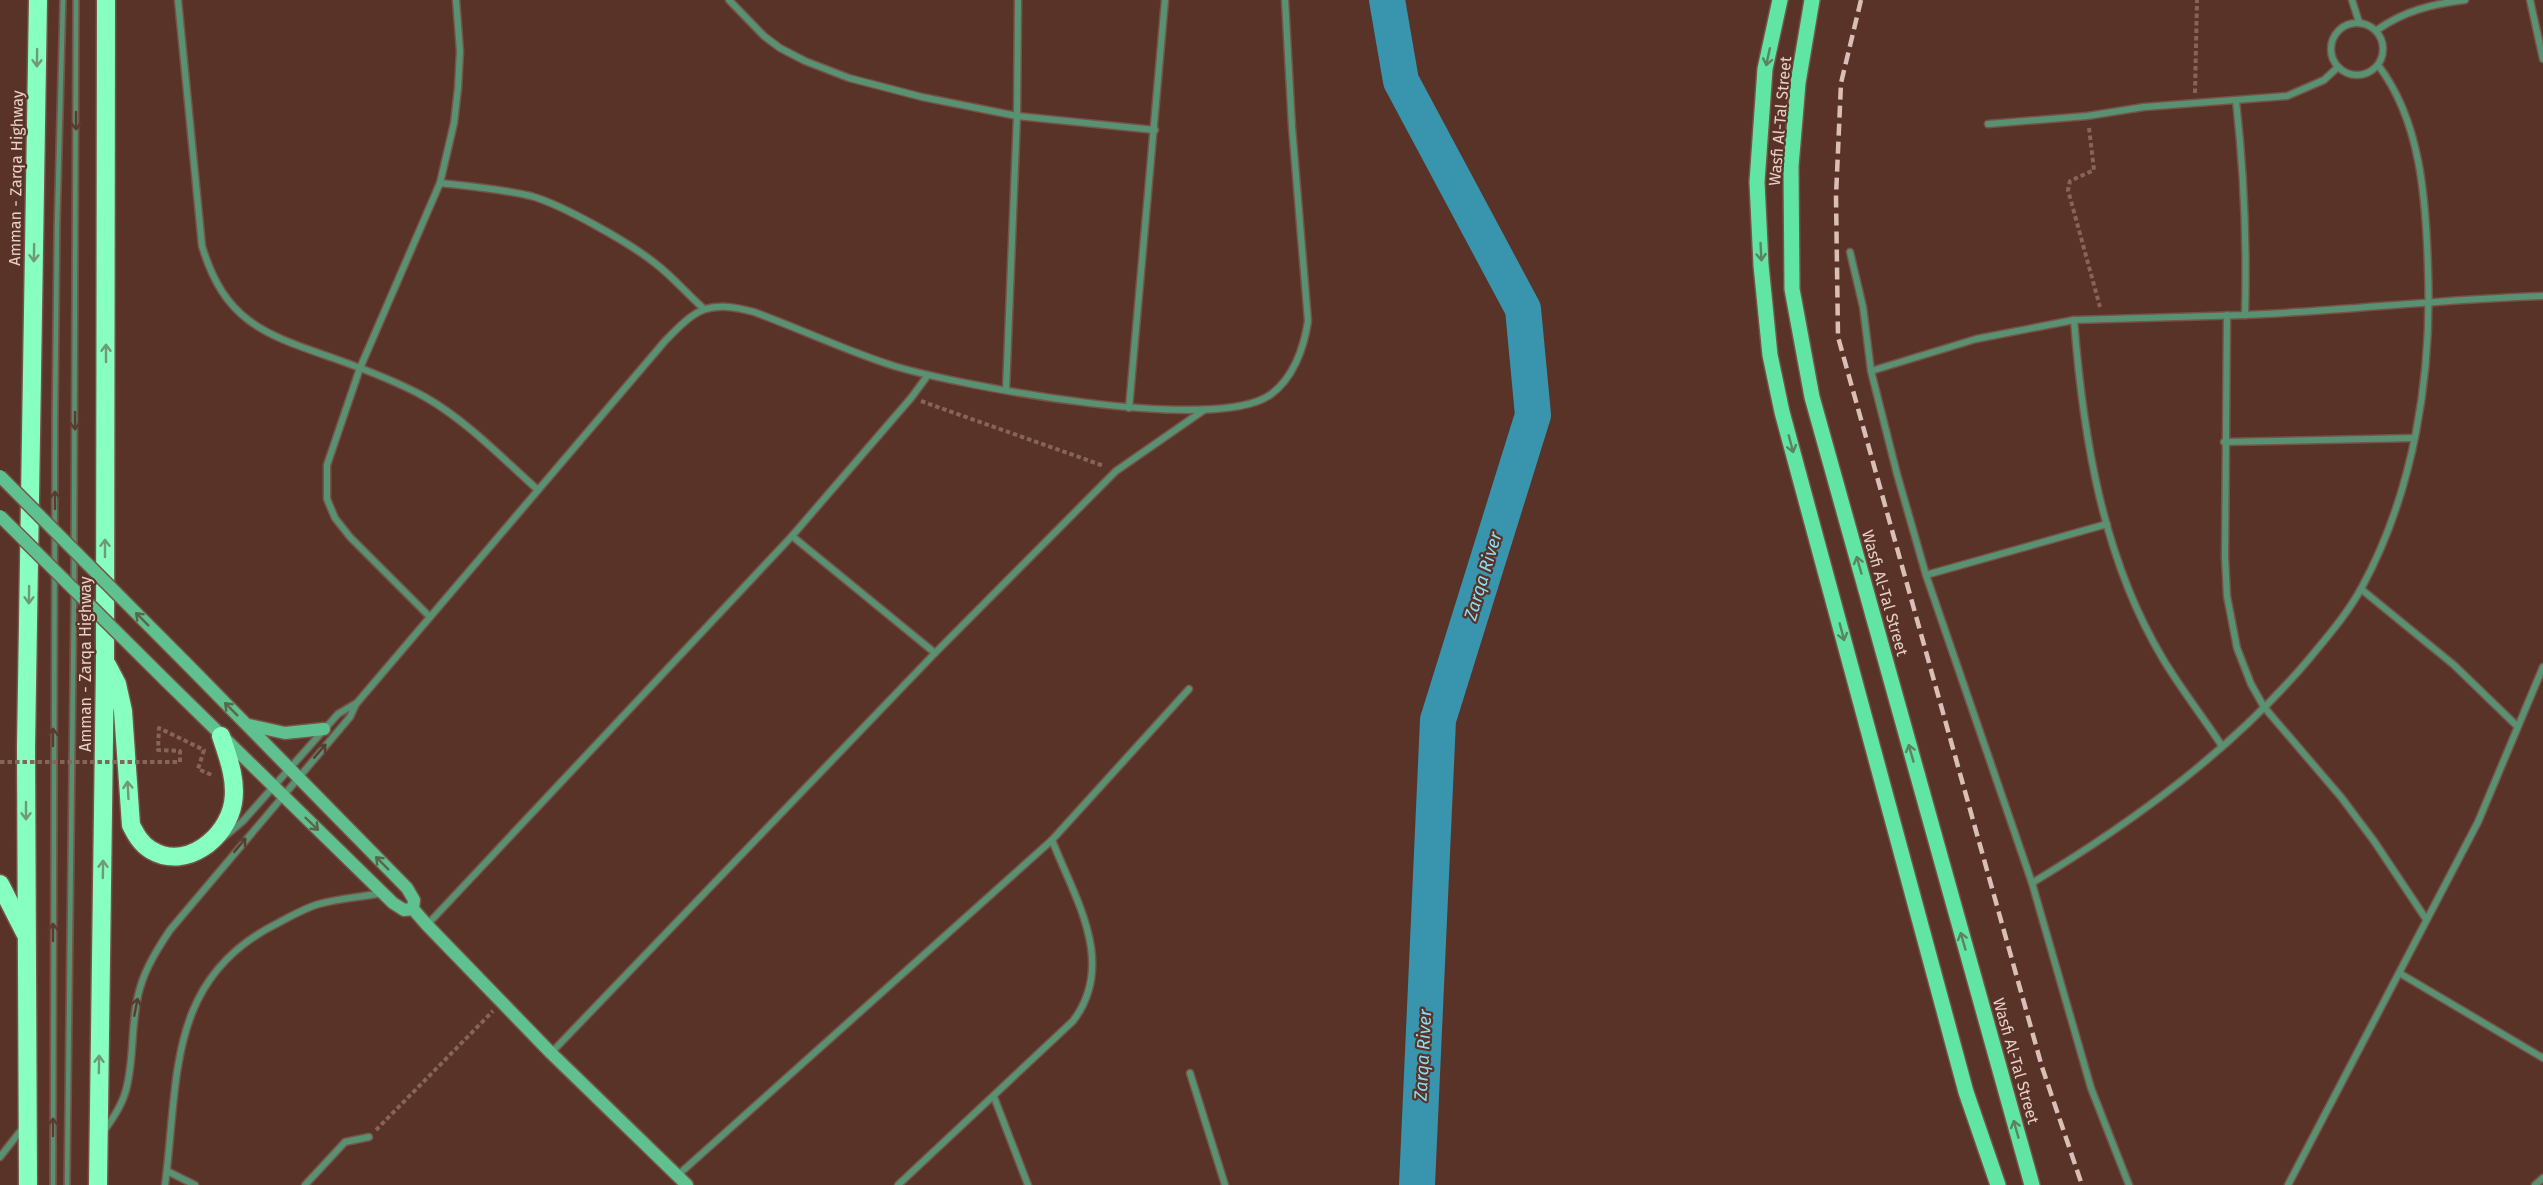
<svg xmlns="http://www.w3.org/2000/svg" width="2543" height="1185" viewBox="0 0 2543 1185" font-family="'Fira Sans',sans-serif">
<style>
.lines{fill:none;stroke-linecap:round;stroke-linejoin:round}
.river{stroke:#3994ad;stroke-width:36}
.lane-casing{stroke:#765347;stroke-width:8}
.street-casing{stroke:#765347;stroke-width:9}
.secondary-casing{stroke:#765347;stroke-width:15}
.primary-casing{stroke:#765347;stroke-width:18}
.highway-casing{stroke:#765347;stroke-width:21}
.path{stroke:#856459;stroke-width:4;stroke-dasharray:4.5 3;stroke-linecap:butt}
.lane{stroke:#589273;stroke-width:4.5}
.street{stroke:#589273;stroke-width:6}
.secondary{stroke:#5ec18f;stroke-width:12}
.primary{stroke:#60e5a5;stroke-width:15}
.highway{stroke:#86ffc1;stroke-width:18}
.rail{stroke:#d9bfb6;stroke-width:4.5;stroke-dasharray:12 6;stroke-linecap:butt}
.secondary-bridge-casing{stroke:#765347;stroke-width:15;stroke-linecap:butt}
.path-bridge{stroke:#856459;stroke-width:4;stroke-dasharray:4.5 3;stroke-linecap:butt}
.secondary-bridge{stroke:#5ec18f;stroke-width:12}
.oneway{stroke:#5c8360}
.oneway2{stroke:#709974}
.oneway3{stroke:#593c2f}
.oneway4{stroke:#5b654b}
.labels{text-anchor:middle;dominant-baseline:central;stroke-width:4.5;stroke-linejoin:round;paint-order:stroke}
.street-label{font-size:16px;fill:#e9d1c9;stroke:#593327}
.water-label{font-size:18px;font-style:italic;fill:#8adcf5;stroke:#593327}
</style>
<rect width="100%" height="100%" fill="#593327"/>
<g class="lines">
<!-- river -->
<path class="river" d="M1387,0L1401,81L1523,309L1533,415L1438,720L1417,1185"/>
<defs>
<g id="lane">
<path d="M74,546L76,0"/>
<path d="M74,585V555"/>
<path d="M53,1185L55,415L57,227L63,0"/>
<path d="M67,1185L74,594"/>
</g>
<g id="street">
<path d="M178,0L202,246C225,322 264,334 333,358C364,369 396,381 425,397C467,421 502,458 538,490"/>
<path d="M729,0L764,36L780,48L805,61L849,78L922,97L1017,116L1155,130"/>
<path d="M2352,0L2359,22"/>
<path d="M2530,0L2543,59"/>
<circle cx="2357" cy="49" r="26"/>
<path d="M2377,30C2404,11 2432,4 2465,0"/>
<path d="M1988,124L2087,116L2144,107L2287,96L2324,80L2338,67"/>
<path d="M440,183C470,186 501,189 531,196C563,205 630,243 656,264C673,277 687,294 703,308"/>
<path d="M1850,252L1863,307L1871,371L1897,474L1926,575L2032,883L2091,1088L2129,1185"/>
<path d="M2227,315L2225,557L2227,596L2237,648L2251,684L2264,707L2341,797L2374,841L2426,919"/>
<path d="M2245,315C2344,311 2443,299 2543,296"/>
<path d="M2074,320C2083,436 2102,557 2163,659C2181,689 2203,717 2222,746"/>
<path d="M1871,371L1976,339L2074,320L2245,315C2247,243 2244,172 2236,101"/>
<path d="M1006,390L1017,116L1018,0"/>
<path d="M1129,408L1165,0"/>
<path d="M2224,442L2414,438"/>
<path d="M792,536L935,653"/>
<path d="M1926,575L2107,524"/>
<path d="M2361,589L2454,665L2517,726"/>
<path d="M430,617L350,537L335,518L327,499V465L360,368L440,183L454,123L458,88L460,51L456,0"/>
<path d="M224,837L243,821L338,714L355,704"/>
<path d="M2032,883C2133,822 2232,750 2309,659C2328,636 2348,613 2362,587C2414,491 2432,376 2428,269C2426,200 2421,121 2378,65"/>
<path d="M427,925L792,536L911,398L928,375"/>
<path d="M2401,974L2543,1058"/>
<path d="M551,1053L935,653L1116,471L1204,410"/>
<path d="M1190,1073L1225,1185"/>
<path d="M994,1097L1028,1185"/>
<path d="M104,1131C113,1118 122,1105 126,1090C135,1057 130,1021 140,988C146,967 158,948 170,930L350,717L356,704L665,341C697,308 707,300 754,312C801,329 846,351 894,366C961,386 1214,434 1270,395C1293,379 1304,348 1308,321L1292,127L1285,0"/>
<path d="M0,1157L22,1129"/>
<path d="M167,1171L195,1185"/>
<path d="M678,1175L1052,840L1189,689"/>
<path d="M165,1185C179,1079 166,978 278,923C291,916 305,908 319,904C340,898 362,897 383,893"/>
<path d="M305,1185L345,1142L369,1137"/>
<path d="M898,1185L1073,1021C1117,963 1075,899 1052,840"/>
<path d="M2288,1185L2478,822L2543,667"/>
<path d="M2535,1185L2543,1178"/>
</g>
<g id="secondary">
<path d="M184,661L407,888L414,900L413,909L427,925L551,1053L687,1185"/>
<path d="M166,681L393,903L404,910L413,909"/>
<path d="M249,725L285,733L324,729"/>
</g>
<g id="primary">
<path d="M1780,0L1765,69L1757,182L1761,265L1770,355L1782,412L1966,1092L1998,1185"/>
<path d="M1812,0L1798,83L1791,166L1792,289L1812,397L2032,1185"/>
</g>
<g id="highway">
<path d="M107,665L117,684L123,711L131,825C136,835 141,844 151,850C186,871 227,838 233,803C237,780 228,757 221,736"/>
<path d="M0,884L25,933"/>
<path d="M28,1185L26,748L38,0"/>
<path d="M98,1185L105,662L106,0"/>
</g>
</defs>
<!-- lane casing -->
<use href="#lane" class="lane-casing"/>
<!-- street casing -->
<use href="#street" class="street-casing"/>
<!-- secondary casing -->
<use href="#secondary" class="secondary-casing"/>
<!-- primary casing -->
<use href="#primary" class="primary-casing"/>
<!-- highway casing -->
<use href="#highway" class="highway-casing"/>
<!-- path -->
<g class="path">
<path d="M2195,93L2197,0"/>
<path d="M2089,128L2094,170L2070,181L2068,190L2100,307"/>
<path d="M921,401L1104,466"/>
<path d="M180,762V751L158,750L159,728L204,750L198,769L214,776"/>
<path d="M376,1130L493,1011"/>
</g>
<!-- lane -->
<use href="#lane" class="lane"/>
<!-- street -->
<use href="#street" class="street"/>
<!-- secondary -->
<use href="#secondary" class="secondary"/>
<!-- primary -->
<use href="#primary" class="primary"/>
<!-- highway -->
<use href="#highway" class="highway"/>
<!-- rail -->
<path class="rail" d="M1861,0L1841,83L1836,196L1838,337L2042,1067L2082,1185"/>
<defs>
<g id="secondary-bridge">
<path d="M0,476L184,661"/>
<path d="M0,516L166,681"/>
</g>
</defs>
<!-- secondary-bridge casing -->
<use href="#secondary-bridge" class="secondary-bridge-casing"/>
<!-- path-bridge -->
<path class="path-bridge" d="M0,762H180"/>
<!-- secondary-bridge -->
<use href="#secondary-bridge" class="secondary-bridge"/>
</g>
<!-- one-way arrows -->
<defs><path id="oneway-shaft" d="M-6 0H5M1.5-3L5.5 0L1.5 3" fill="none" stroke-width="1.6" stroke-linecap="round" stroke-linejoin="round" transform="scale(1.5)"/></defs>
<g class="oneway">
<use href="#oneway-shaft" transform="translate(1768 57) rotate(102)"/>
<use href="#oneway-shaft" transform="translate(1761 252) rotate(87)"/>
<use href="#oneway-shaft" transform="translate(1791 444) rotate(75)"/>
<use href="#oneway-shaft" transform="translate(1859 565) rotate(-106)"/>
<use href="#oneway-shaft" transform="translate(1842 632) rotate(75)"/>
<use href="#oneway-shaft" transform="translate(1911 753) rotate(-106)"/>
<use href="#oneway-shaft" transform="translate(1963 941) rotate(-106)"/>
<use href="#oneway-shaft" transform="translate(2016 1129) rotate(-106)"/>
</g>
<g class="oneway2">
<use href="#oneway-shaft" transform="translate(37 58) rotate(91)"/>
<use href="#oneway-shaft" transform="translate(34 253) rotate(91)"/>
<use href="#oneway-shaft" transform="translate(106 353) rotate(-90)"/>
<use href="#oneway-shaft" transform="translate(105 548) rotate(-90)"/>
<use href="#oneway-shaft" transform="translate(29 595) rotate(91)"/>
<use href="#oneway-shaft" transform="translate(128 790) rotate(-93)"/>
<use href="#oneway-shaft" transform="translate(26 811) rotate(90)"/>
<use href="#oneway-shaft" transform="translate(103 869) rotate(-89)"/>
<use href="#oneway-shaft" transform="translate(99 1064) rotate(-89)"/>
</g>
<g class="oneway3">
<use href="#oneway-shaft" transform="translate(76 121) rotate(90)"/>
<use href="#oneway-shaft" transform="translate(75 421) rotate(90)"/>
<use href="#oneway-shaft" transform="translate(55 500) rotate(-90)"/>
<use href="#oneway-shaft" transform="translate(53 737) rotate(-90)"/>
<use href="#oneway-shaft" transform="translate(320 751) rotate(-49)"/>
<use href="#oneway-shaft" transform="translate(240 845) rotate(-50)"/>
<use href="#oneway-shaft" transform="translate(53 932) rotate(-90)"/>
<use href="#oneway-shaft" transform="translate(136 1007) rotate(-79)"/>
<use href="#oneway-shaft" transform="translate(53 1127) rotate(-90)"/>
</g>
<g class="oneway4">
<use href="#oneway-shaft" transform="translate(142 619) rotate(-135)"/>
<use href="#oneway-shaft" transform="translate(231 709) rotate(-135)"/>
<use href="#oneway-shaft" transform="translate(312 824) rotate(44)"/>
<use href="#oneway-shaft" transform="translate(382 863) rotate(-135)"/>
</g>
<g class="labels">
<!-- street labels -->
<g class="street-label">
<text transform="translate(1780 121) rotate(-85)">Wasfi Al-Tal Street</text>
<text transform="translate(16 178) rotate(-89)">Amman - Zarqa Highway</text>
<text transform="translate(1885 593) rotate(74)">Wasfi Al-Tal Street</text>
<text transform="translate(85 664) rotate(-90)">Amman - Zarqa Highway</text>
<text transform="translate(2016 1061) rotate(74)">Wasfi Al-Tal Street</text>
</g>
<!-- water labels -->
<g class="water-label">
<text transform="translate(1483 576) rotate(-73)">Zarqa River</text>
<text transform="translate(1423 1055) rotate(-87)">Zarqa River</text>
</g>
</g>
</svg>
